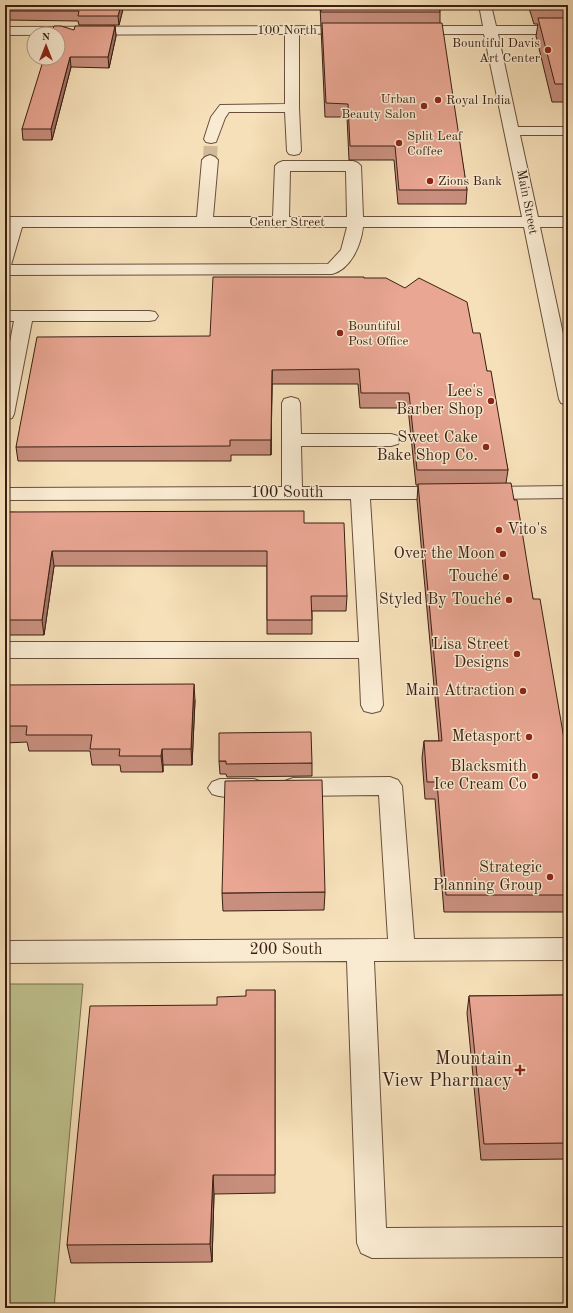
<svg xmlns="http://www.w3.org/2000/svg" width="573" height="1313" viewBox="0 0 573 1313" font-family="'Old Standard TT',serif">
<style>
.green{fill:#bec28e;stroke:#7c7050}
.lines{fill:none;stroke-linecap:round;stroke-linejoin:round}
.minor-tunnel{stroke:#d0b997;stroke-width:14;stroke-dasharray:14 7;stroke-linecap:butt}
.minor-casing{stroke:#694f3b;stroke-width:2}
.minor{fill:#f9ebd2;fill-rule:evenodd}
.wall{fill:#c88f7e;stroke:#3a1f11}
.shaded-wall{fill:#a37467;stroke:#3a1f11}
.building{fill:#e9a693;stroke:#3a1f11}
.poi-dot{fill:#8f2418;stroke:#f9ebd2;stroke-width:1.5}
.labels{text-anchor:middle;dominant-baseline:central;stroke-width:3;stroke-linejoin:round;paint-order:stroke}
.far-street-label{font-size:13px;fill:#3a1f11;stroke:#f9ebd2}
.far-poi-label{font-size:13px;fill:#3a1f11;stroke:#f9ebd2;text-anchor:start}
.poi-label{font-size:16px;fill:#3a1f11;stroke:#f9ebd2;text-anchor:end}
.street-label{font-size:16px;fill:#3a1f11;stroke:#f9ebd2}
.near-poi-label{font-size:19px;fill:#3a1f11;stroke:#f9ebd2;text-anchor:end}
</style>
<rect width="100%" height="100%" fill="#f6e0b9"/>
<filter id="stains"><feTurbulence type="fractalNoise" baseFrequency=".005" numOctaves="4"/><feColorMatrix values="0 0 0 0 .2 0 0 0 0 .09 0 0 0 0 .02 0 0 0 .5 -.17"/></filter>
<radialGradient id="worn" r=".72"><stop offset=".6" stop-color="#630" stop-opacity="0"/><stop offset="1" stop-color="#630" stop-opacity=".3"/></radialGradient>
<!-- green -->
<path class="green" d="M5,984H83L54,1308H5Z"/>
<g class="lines">
<!-- minor-tunnel -->
<path class="minor-tunnel" d="M210,160L211,139"/>
<defs>
<g id="minor">
<path d="M479,5H491L496,26H568V34H498L518,127H568V135H520L538,217H568V227H540L568,357V405L561,403L559,399L524,227H363C361,245 351,269 332,274L5,275V217H197L202,160L205,157L210,155L215,157L218,160L213,217H273L275,166L278,163L283,161H353L358,163L361,166L363,217H522L484,34H414L409,33L407,30L409,27L414,26H483ZM290,171H346L347,217H289ZM22,227H347L341,250L328,264L11,265Z"/>
<path d="M352,26L357,27L359,30L357,33L299,34V108L301,151L299,154L294,155L289,154L287,151L285,112H229L225,118L216,142L211,143L206,142L204,139L211,117L220,105L285,104V34L5,35V27Z"/>
<path d="M5,311H149L155,312L158,316L155,320L149,321H32L14,414L12,418L5,420V368L14,321H5Z"/>
<path d="M291,397L298,399L300,403L301,434H391L398,436L400,440L398,444L391,446H301L302,487H447L454,489L457,493L454,497L447,499H370L383,705L380,711L372,713L364,711L361,705L359,658H5V642H359L351,499L5,500V488L282,487V403L284,399Z"/>
<path d="M568,486V498L483,499L476,497L473,493L476,489L483,487Z"/>
<path d="M390,777L398,780L402,786L414,939L568,938V960L374,961L386,1228L568,1227V1257L372,1258L361,1253L357,1243L347,961L5,963V941L388,939L379,795L293,796L285,793L281,787L285,781L293,778Z"/>
<path d="M220,779H254L262,782L266,788L262,794C247,799 227,799 212,794L208,788L212,782Z"/>
</g>
</defs>
<!-- minor casing -->
<use href="#minor" class="minor-casing"/>
<!-- minor -->
<use href="#minor" class="minor"/>
</g>
<!-- wall -->
<g class="wall">
<path d="M5,5H124L119,25H79L78,21L5,20Z"/>
<path d="M320,5H439L440,12V23L467,190L466,204H398L394,160H349L347,117H325Z"/>
<path d="M528,5H568V102H552L536,36L538,24H534Z"/>
<path d="M115,26L116,36L109,68L71,67L52,140H23L22,129L74,30Z"/>
<path d="M568,153V168L567,163Z"/>
<path d="M364,278L473,333L487,371L508,470L506,483L514,500L533,599L568,762V912H444L435,799H425L422,758L424,741H439L417,500L418,485H416L408,408H360L358,384H272L271,455H231V461H18L16,447L210,336Z"/>
<path d="M5,512L304,523L347,596L346,611H312V634H267V566H54L44,635H5Z"/>
<path d="M5,685L195,700L192,765H163V772H121L120,765H92L90,751H29L27,742L5,743Z"/>
<path d="M219,761L312,763V776L227,777L226,774H220Z"/>
<path d="M325,892L324,910L223,911L222,893Z"/>
<path d="M275,990V1193L214,1194L212,1262L71,1263L67,1245L217,1005L246,996Z"/>
<path d="M568,995V1159L481,1160L467,1013L469,996Z"/>
</g>
<!-- shaded-wall -->
<g class="shaded-wall">
<path d="M121,5H124L119,25L118,16Z"/>
<path d="M115,26L116,36L109,68L108,57Z"/>
<path d="M70,57L71,67L52,140L51,129Z"/>
<path d="M272,370V384L271,455V440Z"/>
<path d="M52,551L54,566L44,635L42,620Z"/>
<path d="M194,684L195,700L192,765L191,749Z"/>
<path d="M162,749L163,765V772L161,756Z"/>
<path d="M213,1175L214,1194L212,1262L210,1244Z"/>
</g>
<!-- building -->
<g class="building">
<path d="M5,5H121L118,16H78L79,11H5Z"/>
<path d="M321,5H439L440,12H321Z"/>
<rect x="535" y="5" width="33" height="2"/>
<path d="M538,18H568V84H555Z"/>
<path d="M322,23H442L467,190H399L395,146H350L348,104L326,103Z"/>
<path d="M54,26H61L74,30L75,26H115L108,57H70L51,129H22L44,58H58V34H51Z"/>
<path d="M213,277H364V278H386L405,288L419,278L467,302L473,333H480L487,371H491L508,470H417L409,393H361L359,369L272,370L271,440H230V446L16,447L37,337L210,336Z"/>
<path d="M511,483L514,500H517L533,599H540L568,762V895H446L437,782H427L424,741H442L418,484Z"/>
<path d="M304,511V523H344L347,596H311L312,620H267V551H52L42,620H5V512Z"/>
<path d="M194,684L191,749H162L161,756H119L120,749H90L92,735H26L27,726H5V685Z"/>
<path d="M311,732L312,763L226,764V761H219V733Z"/>
<path d="M322,780L325,892L222,893L225,781Z"/>
<path d="M246,990H275V1175H213L210,1244L67,1245L90,1006L217,1005V997L246,996Z"/>
<path d="M568,995V1143L484,1144L469,996Z"/>
</g>
<!-- markers -->
<g class="poi-dot">
<circle cx="548" cy="50" r="4"/>
<circle cx="438" cy="100" r="4"/>
<circle cx="424" cy="106" r="4"/>
<circle cx="399" cy="143" r="4"/>
<circle cx="430" cy="181" r="4"/>
<circle cx="340" cy="333" r="4"/>
<circle cx="491" cy="401" r="4"/>
<circle cx="486" cy="447" r="4"/>
<circle cx="499" cy="530" r="4"/>
<circle cx="503" cy="554" r="4"/>
<circle cx="506" cy="577" r="4"/>
<circle cx="509" cy="600" r="4"/>
<circle cx="517" cy="654" r="4"/>
<circle cx="523" cy="691" r="4"/>
<circle cx="529" cy="737" r="4"/>
<circle cx="535" cy="776" r="4"/>
<circle cx="550" cy="877" r="4"/>
<path d="M518 1064h4v4h4v4h-4v4h-4v-4h-4v-4h4z"/>
</g>
<g class="labels">
<!-- far-street labels -->
<g class="far-street-label">
<text x="287" y="30">100 North</text>
<text transform="translate(527 202) rotate(79)">Main Street</text>
<text x="287" y="222">Center Street</text>
</g>
<!-- far-poi labels -->
<g class="far-poi-label">
<text x="540" y="43" text-anchor="end">Bountiful Davis<tspan x="540" dy="15">Art Center</tspan></text>
<text x="416" y="99" text-anchor="end">Urban<tspan x="416" dy="15">Beauty Salon</tspan></text>
<text x="446" y="100">Royal India</text>
<text x="407" y="136">Split Leaf<tspan x="407" dy="15">Coffee</tspan></text>
<text x="438" y="181">Zions Bank</text>
<text x="348" y="326">Bountiful<tspan x="348" dy="15">Post Office</tspan></text>
</g>
<!-- poi labels -->
<g class="poi-label">
<text x="483" y="392">Lee's<tspan x="483" dy="18">Barber Shop</tspan></text>
<text x="478" y="438">Sweet Cake<tspan x="478" dy="18">Bake Shop Co.</tspan></text>
<text x="507" y="530" text-anchor="start">Vito's</text>
<text x="495" y="554">Over the Moon</text>
<text x="498" y="577">Touché</text>
<text x="501" y="600">Styled By Touché</text>
<text x="509" y="645">Lisa Street<tspan x="509" dy="18">Designs</tspan></text>
<text x="515" y="691">Main Attraction</text>
<text x="521" y="737">Metasport</text>
<text x="527" y="767">Blacksmith<tspan x="527" dy="18">Ice Cream Co</tspan></text>
<text x="542" y="868">Strategic<tspan x="542" dy="18">Planning Group</tspan></text>
</g>
<!-- street labels -->
<g class="street-label">
<text x="287" y="493">100 South</text>
<text x="286" y="950">200 South</text>
</g>
<!-- near-poi labels -->
<g class="near-poi-label">
<text x="512" y="1059">Mountain<tspan x="512" dy="22">View Pharmacy</tspan></text>
</g>
</g>
<!-- margin -->
<rect width="573" height="1313" fill="none" stroke="#f6e0b9" stroke-width="20"/>
<rect x="6" y="6" width="561" height="1301" fill="none" stroke="#3a1f11" stroke-width="2"/>
<rect x="10" y="10" width="553" height="1293" fill="none" stroke="#3a1f11"/>
<!-- north arrow -->
<g transform="translate(46 46)"><circle r="19" fill="#f9ebd2" stroke="#ad9985"/>
<path d="M0-3L7 15L0 10L-7 15Z" fill="#8f2418"/>
<text y="-6" font-size="11" font-weight="bold" text-anchor="middle" fill="#3a1f11">N</text>
</g>
<rect width="100%" height="100%" filter="url(#stains)"/>
<rect width="100%" height="100%" fill="url(#worn)"/>
</svg>
